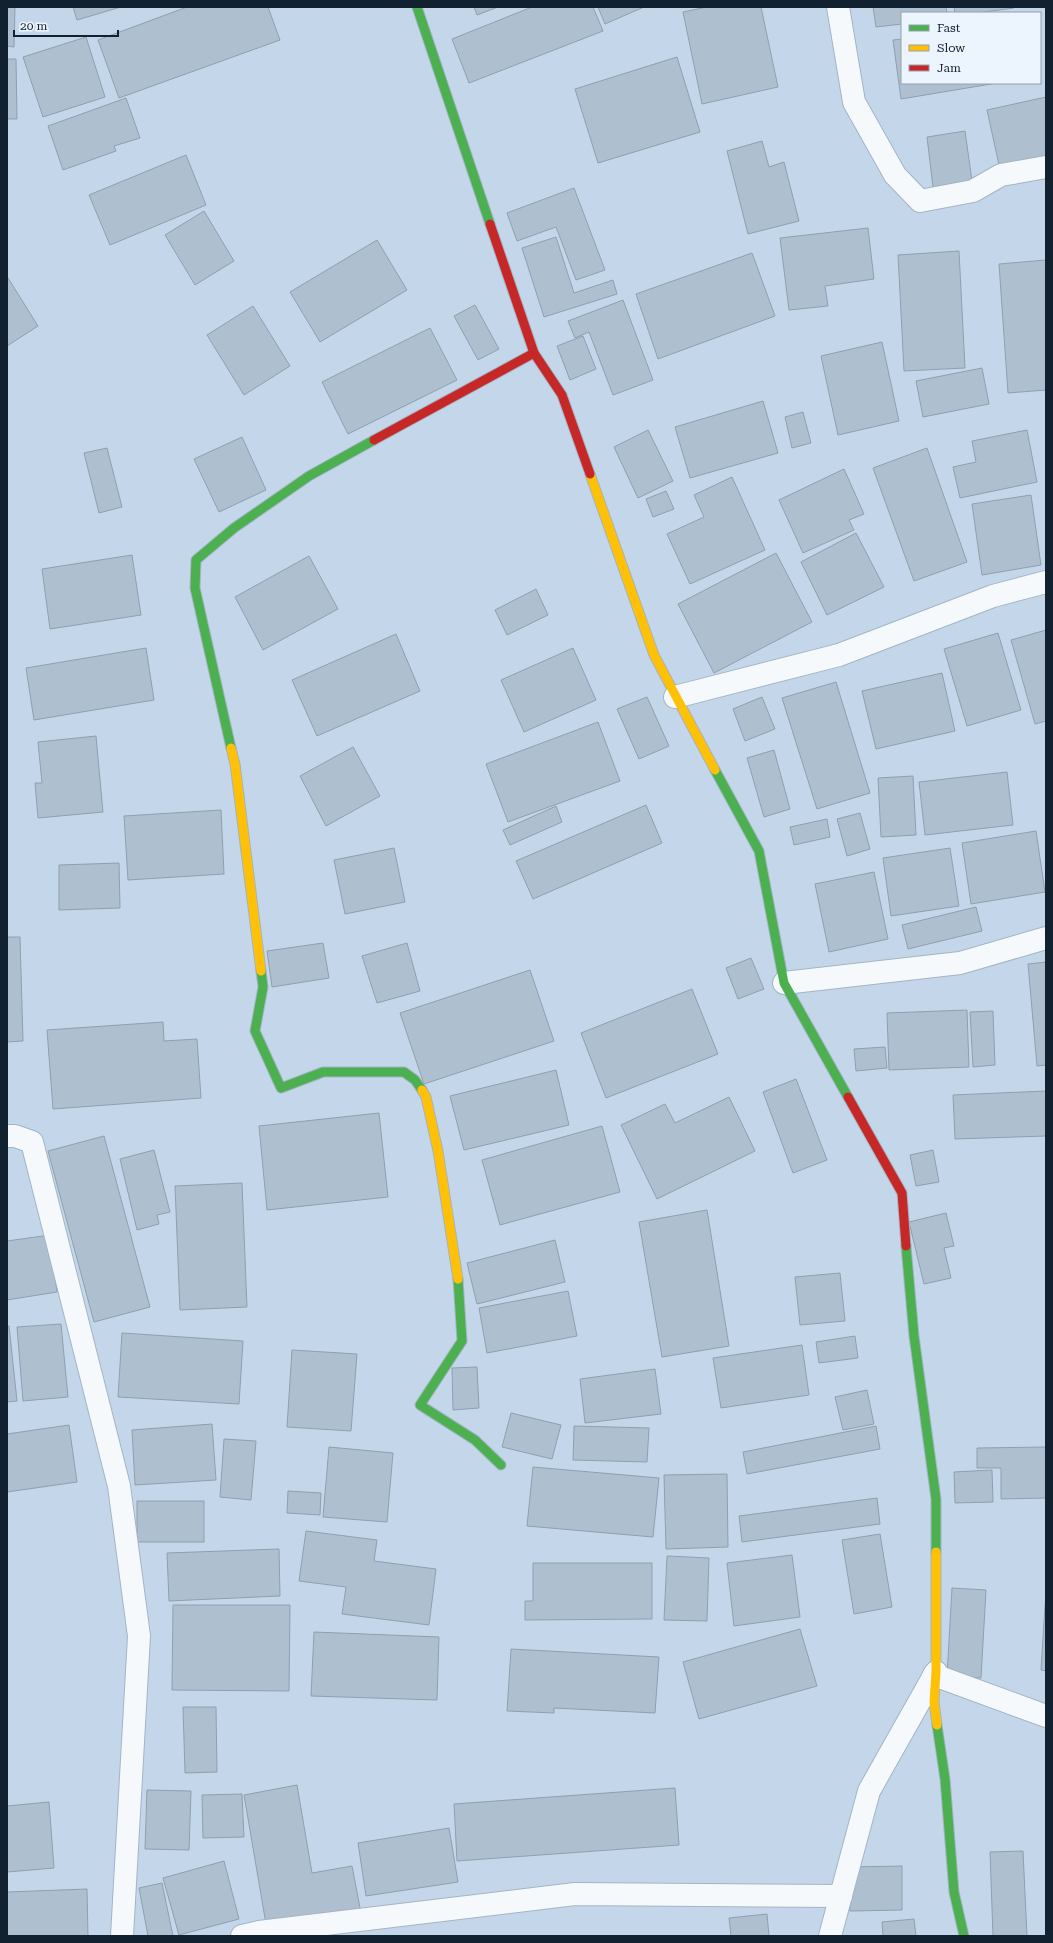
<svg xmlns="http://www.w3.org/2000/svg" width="1053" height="1943" viewBox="0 0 1053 1943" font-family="'Roboto Serif',serif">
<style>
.building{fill:#aebfd0;stroke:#8f9faf}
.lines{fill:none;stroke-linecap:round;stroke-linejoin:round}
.street-casing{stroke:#a3b4c4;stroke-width:24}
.fast-casing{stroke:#a3b4c4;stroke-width:11}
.slow-casing{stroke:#a3b4c4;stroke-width:11}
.jam-casing{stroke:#a3b4c4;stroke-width:11}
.street{stroke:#f6f9fc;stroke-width:22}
.fast{stroke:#4caf50;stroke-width:9}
.slow{stroke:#ffc107;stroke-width:9}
.jam{stroke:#c62828;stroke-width:9}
</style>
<rect width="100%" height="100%" fill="#c4d7ea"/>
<!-- building -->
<g class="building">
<path d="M7,7H15L14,47L7,46Z"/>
<path d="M73,7H121L77,20Z"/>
<path d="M187,7H268L280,40L119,98L98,40Z"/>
<path d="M474,7H498L477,15Z"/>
<path d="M532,7H593L603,31L469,83L452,39Z"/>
<path d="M598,7H644L605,24Z"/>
<path d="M707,7H761L778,87L702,104L683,12Z"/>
<path d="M873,7H946L947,13H902V24L876,27Z"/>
<path d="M954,7H1014V8L977,13H955Z"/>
<path d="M86,37L105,97L43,117L23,57Z"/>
<path d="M902,39V83H997L901,99L893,40Z"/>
<path d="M677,57L700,132L598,163L575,89Z"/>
<path d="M7,59H16L17,119H7Z"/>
<path d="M1046,97V164L1001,174L987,110Z"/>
<path d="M126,98L140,138L114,146L116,151L63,170L48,126Z"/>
<path d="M965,131L972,181L933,187L927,137Z"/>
<path d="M762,141L769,167L784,162L799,221L748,234L727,151Z"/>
<path d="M186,155L206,205L110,245L89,195Z"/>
<path d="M574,188L605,270L576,280L556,227L517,241L507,213Z"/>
<path d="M204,211L234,261L195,285L165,235Z"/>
<path d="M868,228L874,279L825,286L828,306L789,310L780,238Z"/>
<path d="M556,237L574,293L613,280L617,294L544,317L522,248Z"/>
<path d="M377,240L407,290L320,342L290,292Z"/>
<path d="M959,251L965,368L904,371L898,255Z"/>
<path d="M752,253L775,316L658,359L636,294Z"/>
<path d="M1046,260V390L1008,393L999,264Z"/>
<path d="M8,278L38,326L7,346V279Z"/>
<path d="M623,300L653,380L613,395L589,332L575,338L568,321Z"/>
<path d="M475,305L499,349L478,360L454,316Z"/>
<path d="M253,306L290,366L244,395L207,335Z"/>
<path d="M430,328L457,380L348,434L322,382Z"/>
<path d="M583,336L596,369L570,380L557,346Z"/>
<path d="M882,342L899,421L838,435L821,356Z"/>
<path d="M982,368L989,404L923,417L916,381Z"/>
<path d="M763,401L778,453L690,478L675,427Z"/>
<path d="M803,412L811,443L792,448L785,417Z"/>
<path d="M648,430L673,481L638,498L614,447Z"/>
<path d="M1027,430L1037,482L960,498L953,467L976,462L972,441Z"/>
<path d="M242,437L266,490L219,512L194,459Z"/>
<path d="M107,448L122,507L99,513L84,453Z"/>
<path d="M927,448L967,562L914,581L873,468Z"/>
<path d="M844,469L864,514L849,520L854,530L803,553L779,500Z"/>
<path d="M732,477L765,550L690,584L667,534L704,517L694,495Z"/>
<path d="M666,491L674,509L653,517L646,499Z"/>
<path d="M1031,495L1041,565L982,575L972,504Z"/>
<path d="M856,533L884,587L827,615L801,562Z"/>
<path d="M776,553L812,622L714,673L678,604Z"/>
<path d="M132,555L141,615L50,629L42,569Z"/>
<path d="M309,556L338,609L263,650L235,597Z"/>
<path d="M536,589L548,615L507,635L495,610Z"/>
<path d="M1046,630V721L1035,724L1011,640Z"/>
<path d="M998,633L1021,710L967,726L944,649Z"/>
<path d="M396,634L420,691L317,736L292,680Z"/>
<path d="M146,648L154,700L34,720L26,668Z"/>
<path d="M573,648L596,700L524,732L501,680Z"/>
<path d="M942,673L955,731L876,749L862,691Z"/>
<path d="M836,682L870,793L817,809L782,698Z"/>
<path d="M647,697L669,746L639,759L617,709Z"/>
<path d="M762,697L775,729L745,741L733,709Z"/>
<path d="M598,722L620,781L508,822L486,764Z"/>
<path d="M96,736L103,812L38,818L35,783H42L38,742Z"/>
<path d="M353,747L380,796L326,826L300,776Z"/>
<path d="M774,750L790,809L764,817L747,758Z"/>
<path d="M1007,772L1013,825L925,835L919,782Z"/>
<path d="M913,776L916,835L881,837L878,778Z"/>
<path d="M646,805L662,843L533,899L516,861Z"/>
<path d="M556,806L562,822L510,845L503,830Z"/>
<path d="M221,810L224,874L128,880L124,816Z"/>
<path d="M860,813L870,849L847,856L837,819Z"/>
<path d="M827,819L830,837L794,845L790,827Z"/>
<path d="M1036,831L1045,892L971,904L962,843Z"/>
<path d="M394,848L405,902L345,914L334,860Z"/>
<path d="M950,848L959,906L891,916L883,858Z"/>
<path d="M119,863L120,908L59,910V865Z"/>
<path d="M874,872L888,939L829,952L815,884Z"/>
<path d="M976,907L982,931L908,949L902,925Z"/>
<path d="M7,937H20L23,1041L7,1042Z"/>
<path d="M323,943L329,978L272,987L267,951Z"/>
<path d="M407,943L420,991L377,1003L362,956Z"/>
<path d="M751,958L764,989L738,999L726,968Z"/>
<path d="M1046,962V1065L1037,1066L1028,964Z"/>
<path d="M530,970L554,1041L424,1084L400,1013Z"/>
<path d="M692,989L718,1054L606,1098L581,1033Z"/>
<path d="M967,1010L969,1067L889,1070L887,1013Z"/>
<path d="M993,1011L995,1065L973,1067L970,1012Z"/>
<path d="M163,1022L164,1041L197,1039L201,1098L53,1109L47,1030Z"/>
<path d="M885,1047L887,1068L856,1071L854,1049Z"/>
<path d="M556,1070L569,1125L464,1150L450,1096Z"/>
<path d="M796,1079L827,1160L793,1173L763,1092Z"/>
<path d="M1046,1091V1136L955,1139L953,1095Z"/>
<path d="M729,1097L755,1151L657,1199L621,1125L665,1104L675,1123Z"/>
<path d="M379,1113L388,1197L267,1210L259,1126Z"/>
<path d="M602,1126L620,1192L500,1225L482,1160Z"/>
<path d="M104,1136L150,1307L94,1322L48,1151Z"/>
<path d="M154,1150L170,1212L157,1215L159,1224L137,1230L120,1159Z"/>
<path d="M933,1150L939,1182L916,1186L910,1155Z"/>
<path d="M242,1183L247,1307L180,1310L175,1186Z"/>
<path d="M707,1210L729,1346L662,1357L639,1222Z"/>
<path d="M946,1213L954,1246L944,1248L951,1278L924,1284L909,1222Z"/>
<path d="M50,1235L57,1292L7,1300V1241Z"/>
<path d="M555,1240L565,1282L477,1304L467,1263Z"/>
<path d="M840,1273L845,1321L800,1325L795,1277Z"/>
<path d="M568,1291L577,1336L487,1353L479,1308Z"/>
<path d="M61,1324L68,1397L23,1401L17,1327Z"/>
<path d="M7,1326H9L17,1401L7,1402Z"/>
<path d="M122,1333L243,1341L239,1404L118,1397Z"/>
<path d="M855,1336L858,1358L819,1363L816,1342Z"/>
<path d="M802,1345L809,1395L721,1408L713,1358Z"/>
<path d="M292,1350L357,1354L351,1431L287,1427Z"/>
<path d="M477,1367L479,1408L453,1410L452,1368Z"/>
<path d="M655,1369L661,1414L585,1423L580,1379Z"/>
<path d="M867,1390L874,1424L843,1430L835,1397Z"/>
<path d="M511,1413L561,1425L552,1459L502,1447Z"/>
<path d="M212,1424L216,1480L135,1485L132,1430Z"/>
<path d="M69,1425L77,1482L7,1492V1434Z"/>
<path d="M574,1426L649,1428L647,1462L573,1460Z"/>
<path d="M876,1426L880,1449L747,1474L743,1452Z"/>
<path d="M224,1439L256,1441L251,1500L220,1497Z"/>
<path d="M329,1447L393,1453L387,1522L323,1517Z"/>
<path d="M1046,1447V1498L1001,1499V1468H977V1448Z"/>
<path d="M533,1467L659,1478L653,1537L527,1526Z"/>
<path d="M992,1470L993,1502L955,1503L954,1472Z"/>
<path d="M727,1474L728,1547L666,1549L664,1475Z"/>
<path d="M288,1491L321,1493L320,1515L287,1513Z"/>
<path d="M877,1498L880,1524L742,1542L739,1516Z"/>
<rect x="137" y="1501" width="67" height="41"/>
<path d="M306,1531L377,1540L374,1561L436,1569L429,1625L342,1614L346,1587L299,1581Z"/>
<path d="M880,1534L892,1607L854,1614L842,1540Z"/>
<path d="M279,1549L280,1596L169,1601L167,1553Z"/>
<path d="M792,1555L800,1617L734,1626L727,1563Z"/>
<path d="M667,1556L709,1558L707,1621L664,1620Z"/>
<path d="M533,1563H652V1619L525,1620V1601H533Z"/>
<path d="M952,1588L986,1590L981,1678L947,1676Z"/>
<path d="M1046,1590V1671L1041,1670Z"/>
<path d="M173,1605H290L289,1691L172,1690Z"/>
<path d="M800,1629L817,1686L699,1719L683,1662Z"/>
<path d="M314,1632L439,1637L437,1700L311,1696Z"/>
<path d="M511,1649L659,1657L655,1713L554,1708V1713L507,1711Z"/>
<path d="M183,1707H216L217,1772L185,1773Z"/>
<path d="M297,1785L312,1873L352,1866L361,1913L267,1930L244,1795Z"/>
<path d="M675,1788L679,1845L457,1861L454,1804Z"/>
<path d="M147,1790L191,1791L189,1850L145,1849Z"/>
<path d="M242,1794L244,1837L203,1838L202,1795Z"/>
<path d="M49,1802L54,1868L7,1872V1806Z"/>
<path d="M449,1828L458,1882L366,1896L358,1843Z"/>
<path d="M1023,1851L1027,1936H993L990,1852Z"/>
<path d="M224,1861L239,1919L179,1935L163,1878Z"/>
<path d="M902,1866V1910L850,1911L849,1867Z"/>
<path d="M162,1883L173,1936H148L139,1888Z"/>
<path d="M87,1889L88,1936H7V1892Z"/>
<path d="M767,1914L769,1936H731L729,1918Z"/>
<path d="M914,1919L916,1936H883L882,1922Z"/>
</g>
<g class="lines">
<defs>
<g id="street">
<path d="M838,7L854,102L895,175L920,201L973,191L1001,175L1046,167"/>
<path d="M675,697L839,655L993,596L1046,582"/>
<path d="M784,983L960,963L1046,938"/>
<path d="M7,1136H15L32,1142L119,1486L139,1636L122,1936"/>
<path d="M934,1675L1046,1716"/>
<path d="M242,1936L259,1932L575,1894L841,1896"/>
<path d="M830,1936L869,1791L936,1672"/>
</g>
<g id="fast">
<path d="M417,7L490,224"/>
<path d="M231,748L195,588L196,560L234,528L309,476L374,440"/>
<path d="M715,770L759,851L784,983L848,1097"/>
<path d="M261,971L263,987L255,1031L281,1088L323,1072H404L415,1080L422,1090"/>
<path d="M906,1246L914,1336L936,1499V1552"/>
<path d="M458,1279L462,1341L420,1405L475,1440L501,1465"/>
<path d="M937,1725L945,1779L954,1892L964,1936"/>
</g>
<g id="slow">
<path d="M590,474L654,655L715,770"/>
<path d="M231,748L235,764L261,971"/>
<path d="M422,1090L426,1097L438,1151L458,1279"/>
<path d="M936,1552V1672L934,1702L937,1725"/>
</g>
<g id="jam">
<path d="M490,224L534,353L562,395L590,474"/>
<path d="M374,440L534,353"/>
<path d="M848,1097L902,1193L906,1246"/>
</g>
</defs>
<!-- street casing -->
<use href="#street" class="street-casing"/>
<!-- fast casing -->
<use href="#fast" class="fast-casing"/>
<!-- slow casing -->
<use href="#slow" class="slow-casing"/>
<!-- jam casing -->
<use href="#jam" class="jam-casing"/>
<!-- street -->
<use href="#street" class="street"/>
<!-- fast -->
<use href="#fast" class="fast"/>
<!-- slow -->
<use href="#slow" class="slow"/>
<!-- jam -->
<use href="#jam" class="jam"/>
</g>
<!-- border -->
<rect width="1053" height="1943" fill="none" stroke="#112130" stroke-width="16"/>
<!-- legend -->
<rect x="901" y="12" width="140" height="72" fill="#ecf4fd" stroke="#94a0ab"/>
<rect x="909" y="25" width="20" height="6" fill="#4caf50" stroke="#94a0ab"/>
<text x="937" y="32" font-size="12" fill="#112130">Fast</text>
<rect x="909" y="45" width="20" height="6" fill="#ffc107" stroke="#94a0ab"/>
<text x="937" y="52" font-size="12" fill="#112130">Slow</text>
<rect x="909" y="65" width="20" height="6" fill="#c62828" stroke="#94a0ab"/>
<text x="937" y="72" font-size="12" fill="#112130">Jam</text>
<!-- scale -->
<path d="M14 30v6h104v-6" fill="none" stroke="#112130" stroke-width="2"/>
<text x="20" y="30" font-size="12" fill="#112130" stroke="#ecf4fd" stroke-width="3" paint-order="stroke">20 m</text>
</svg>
